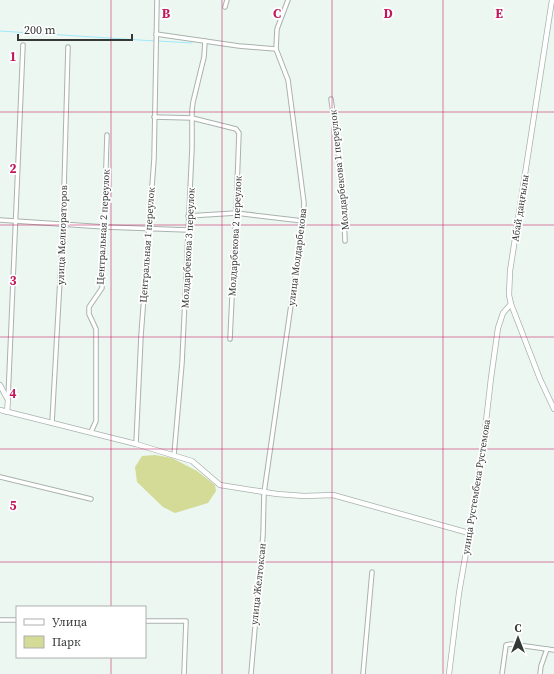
<svg xmlns="http://www.w3.org/2000/svg" width="554" height="674" viewBox="0 0 554 674" font-family="'Source Serif 4',serif">
<style>
.green{fill:#d3db96}
.lines{fill:none;stroke-linecap:round;stroke-linejoin:round}
.stream{stroke:#a2e7f9;stroke-width:1}
.minor-casing{stroke:#a9b3ae;stroke-width:5.5}
.tertiary-casing{stroke:#a9b3ae;stroke-width:6}
.minor{stroke:#fff;stroke-width:3.5}
.tertiary{stroke:#fff;stroke-width:4.5}
.grid{fill:none;stroke:#c2185b;stroke-width:1;stroke-opacity:0.55}
.labels{text-anchor:middle;dominant-baseline:central;stroke-width:3.5;stroke-linejoin:round;paint-order:stroke}
.street-label{font-size:10px;fill:#343836;stroke:#fff}
.grid-label{font-size:13px;text-anchor:middle;font-weight:bold;fill:#c2185b;stroke:#fff;stroke-width:3.5;stroke-linejoin:round;paint-order:stroke}
</style>
<rect width="100%" height="100%" fill="#edf7f2"/>
<!-- green -->
<path class="green" d="M155,455L172,458L197,471L215,485L216,491L208,503L175,513L163,507L137,482L135,467L142,456Z"/>
<g class="lines">
<!-- stream -->
<g class="stream">
<path d="M0,31L155,41"/>
<path d="M158,41L192,43"/>
</g>
<defs>
<g id="minor">
<path d="M225,7L227,0"/>
<path d="M156,34L239,46L276,49"/>
<path d="M331,99C338,146 344,193 345,241"/>
<path d="M154,117L192,118L236,129L239,133L236,213L230,339"/>
<path d="M188,216L236,213L303,221"/>
<path d="M0,220L105,227L188,230"/>
<path d="M8,399L23,45"/>
<path d="M52,423L63,225L68,47"/>
<path d="M91,432L96,421V329L89,314V307L102,288L107,135"/>
<path d="M136,444L141,336L154,159L157,0"/>
<path d="M174,455L182,363L192,148V110L193,102L204,57L205,41"/>
<path d="M0,477L91,499"/>
<path d="M0,620H17"/>
<path d="M145,621H186L184,674"/>
<path d="M251,674L263,535L264,493L303,221L304,203L288,80L276,49L277,29L288,0"/>
<path d="M363,674L372,572"/>
<path d="M502,674L506,645L511,644L554,650"/>
<path d="M540,674L541,666L547,649"/>
</g>
<g id="tertiary">
<path d="M552,0L510,271L509,295L511,304L540,379L554,409"/>
<path d="M0,385L8,400L7,412"/>
<path d="M0,410L136,444L192,461L220,485L277,494L304,496L333,495L469,533"/>
<path d="M449,674L459,593L481,465L491,378L498,328L503,313L511,304"/>
</g>
</defs>
<!-- minor casing -->
<use href="#minor" class="minor-casing"/>
<!-- tertiary casing -->
<use href="#tertiary" class="tertiary-casing"/>
<!-- minor -->
<use href="#minor" class="minor"/>
<!-- tertiary -->
<use href="#tertiary" class="tertiary"/>
</g>
<!-- grid -->
<path class="grid" d="M111,0V607M222,0V674M332,0V674M443,0V674M0,112H554M0,225H554M0,337H554M0,449H554M0,562H554M111,657V674"/>
<g class="labels">
<!-- street labels -->
<g class="street-label">
<text transform="translate(339 170) rotate(-96)">Молдарбекова 1 переулок</text>
<text transform="translate(520 208) rotate(-81)">Абай даңғылы</text>
<text transform="translate(103 227) rotate(-87)">Центральная 2 переулок</text>
<text transform="translate(62 235) rotate(-88)">улица Мелиораторов</text>
<text transform="translate(235 236) rotate(-87)">Молдарбекова 2 переулок</text>
<text transform="translate(147 245) rotate(-86)">Центральная 1 переулок</text>
<text transform="translate(188 248) rotate(-87)">Молдарбекова 3 переулок</text>
<text transform="translate(297 257) rotate(-83)">улица Молдарбекова</text>
<text transform="translate(476 487) rotate(-81)">улица Рустембека Рустемова</text>
<text transform="translate(258 584) rotate(-84)">улица Желтоксан</text>
</g>
</g>
<g class="grid-label">
<text x="166" y="18">B</text>
<text x="277" y="18">C</text>
<text x="388" y="18">D</text>
<text x="499" y="18">E</text>
<text x="13" y="61">1</text>
<text x="13" y="173">2</text>
<text x="13" y="285">3</text>
<text x="13" y="398">4</text>
<text x="13" y="510">5</text>
</g>
<!-- legend -->
<rect x="16" y="606" width="130" height="52" fill="#ffffff" stroke="#aeafaf"/>
<rect x="24" y="619" width="20" height="6" fill="#ffffff" stroke="#aeafaf"/>
<text x="52" y="626" font-size="12" fill="#343836">Улица</text>
<rect x="24" y="636" width="20" height="12" fill="#d3db96" stroke="#aeafaf"/>
<text x="52" y="646" font-size="12" fill="#343836">Парк</text>
<!-- north arrow -->
<g transform="translate(518 638)" stroke="#ffffff" stroke-width="3" paint-order="stroke">
<path d="M0-3L7 15L0 10L-7 15Z" fill="#343836"/>
<text y="-6" font-size="11" font-weight="bold" text-anchor="middle" fill="#343836">С</text>
</g>
<!-- scale -->
<path d="M18 34v6h114v-6" fill="none" stroke="#343836" stroke-width="2"/>
<text x="24" y="34" font-size="12" fill="#343836" stroke="#ffffff" stroke-width="3" paint-order="stroke">200 m</text>
</svg>
